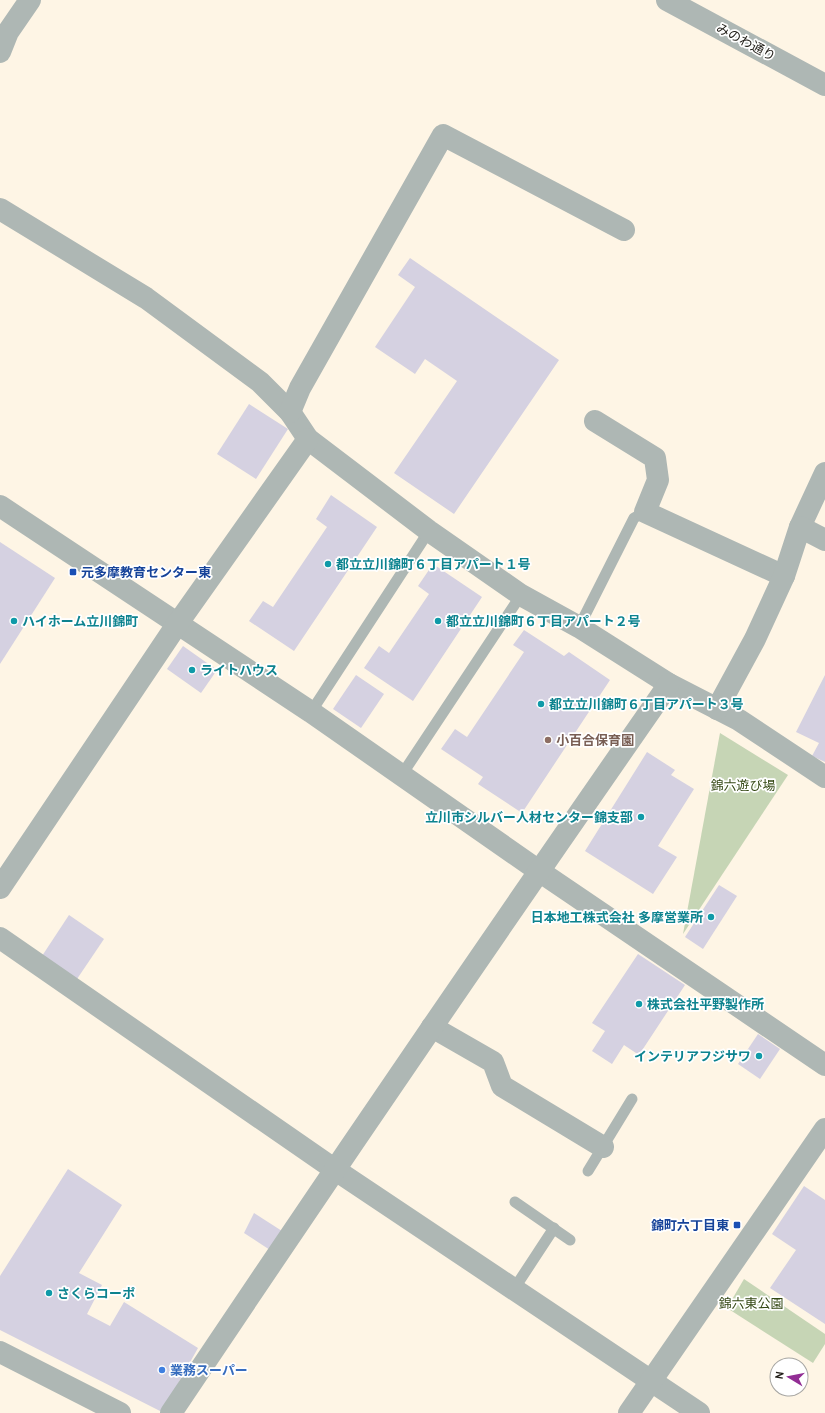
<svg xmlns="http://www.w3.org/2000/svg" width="825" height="1413" viewBox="0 0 825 1413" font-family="'PT Sans','Noto Sans JP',sans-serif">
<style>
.green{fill:#c6d5b5}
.building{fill:#d5d1e1}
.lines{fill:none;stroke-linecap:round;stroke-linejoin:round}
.service{stroke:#aeb7b4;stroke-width:11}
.minor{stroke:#aeb7b4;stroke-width:22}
.tertiary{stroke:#aeb7b4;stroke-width:22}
.culture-dot{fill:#0f9aa8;stroke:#fff;stroke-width:1.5}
.transit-dot{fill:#1a4fb4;stroke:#fff;stroke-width:1.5}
.education-dot{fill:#8d6e63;stroke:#fff;stroke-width:1.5}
.shop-dot{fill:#3f7fe0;stroke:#fff;stroke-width:1.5}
.labels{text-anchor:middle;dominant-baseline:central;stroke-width:3.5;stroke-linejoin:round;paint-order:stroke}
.street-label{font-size:13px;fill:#23201a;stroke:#fff}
.culture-label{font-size:13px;font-weight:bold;fill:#0d838f;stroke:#fff;text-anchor:start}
.transit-label{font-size:13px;font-weight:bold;fill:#164399;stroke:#fff;text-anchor:start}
.education-label{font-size:13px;font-weight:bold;fill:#785e54;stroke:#fff;text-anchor:start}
.park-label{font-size:13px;fill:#334713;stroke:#fff}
.shop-label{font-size:13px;font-weight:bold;fill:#366cbe;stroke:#fff;text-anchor:start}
</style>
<rect width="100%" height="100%" fill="#fef5e5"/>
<!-- green -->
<g class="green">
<path d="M720,733L788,775L683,934Z"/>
<path d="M744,1279L825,1334V1344L813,1363L727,1308Z"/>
</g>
<!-- building -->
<g class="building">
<path d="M410,258L559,360L454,514L394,473L457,381L425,359L415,374L375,347L415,287L398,275Z"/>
<path d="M249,404L288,429L256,479L217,454Z"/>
<path d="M331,495L377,527L294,651L249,621L263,601L273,607L327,527L316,519Z"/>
<path d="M0,542L55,578L0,664Z"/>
<path d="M433,564L482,597L413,701L364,668L379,646L389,653L429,594L418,586Z"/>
<path d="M524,630L564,656L569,652L610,680L522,813L478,784L483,777L441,749L455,729L467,737L524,652L513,645Z"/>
<path d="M183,646L217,670L201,693L167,669Z"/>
<path d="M356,675L384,694L361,728L333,709Z"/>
<path d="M825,675V762L812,756L819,743L796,732Z"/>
<path d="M647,752L675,770L671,775L694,789L658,846L677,857L653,894L585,851Z"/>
<path d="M719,885L737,896L703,949L685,937Z"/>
<path d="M69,915L104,939L77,979L42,956Z"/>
<path d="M638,954L685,985L639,1055L624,1045L612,1064L592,1051L605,1031L592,1023Z"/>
<path d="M758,1034L780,1049L760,1079L738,1064Z"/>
<path d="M68,1169L122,1205L79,1273L102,1285L87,1314L110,1326L124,1302L198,1348L162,1412L0,1330V1276Z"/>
<path d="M804,1186L825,1200V1324L770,1288L796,1250L772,1234Z"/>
<path d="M254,1213L282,1231L270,1250L244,1233Z"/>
</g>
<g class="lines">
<!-- service -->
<g class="service">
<path d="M579,627L634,518L645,512"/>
<path d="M311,712L429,531"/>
<path d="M401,776L521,595"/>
<path d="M588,1171L632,1099"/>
<path d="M515,1202L570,1240"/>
<path d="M514,1289L554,1228"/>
</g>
<!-- minor -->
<g class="minor">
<path d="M0,52L8,32L30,0"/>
<path d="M0,209L146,298L260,382L290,412L308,439L429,531L521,595L579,627L669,684L739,720L825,777"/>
<path d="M290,412L300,388L443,135L624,230"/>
<path d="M595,421L655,458L658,480L645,512L784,576"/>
<path d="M0,506L311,712L539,871L825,1065"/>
<path d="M800,527L825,473"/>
<path d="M717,709L755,639L784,576L800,527L825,540"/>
<path d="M0,888L178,623L308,439"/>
<path d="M0,938L334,1169L699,1413"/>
<path d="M432,1027L493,1062L502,1086L603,1147"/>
<path d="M0,1352L120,1413"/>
<path d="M171,1413C335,1168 501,925 669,684"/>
<path d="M629,1413L825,1129"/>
</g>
<!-- tertiary -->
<path class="tertiary" d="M667,0L825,85"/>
</g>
<!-- markers -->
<g class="culture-dot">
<circle cx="328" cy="564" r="4"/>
<circle cx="14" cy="621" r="4"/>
<circle cx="438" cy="621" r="4"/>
<circle cx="192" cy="670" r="4"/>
<circle cx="541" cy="704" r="4"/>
<circle cx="641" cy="817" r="4"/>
<circle cx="711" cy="917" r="4"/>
<circle cx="639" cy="1004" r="4"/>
<circle cx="759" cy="1056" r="4"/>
<circle cx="49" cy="1293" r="4"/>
</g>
<g class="transit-dot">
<rect x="69" y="568" width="8" height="8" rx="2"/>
<rect x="733" y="1221" width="8" height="8" rx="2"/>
</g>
<circle class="education-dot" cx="548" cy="740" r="4"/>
<circle class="shop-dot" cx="162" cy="1370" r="4"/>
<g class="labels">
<!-- street labels -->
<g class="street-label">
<text transform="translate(746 42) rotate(28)">みのわ通り</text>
</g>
<!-- culture labels -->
<g class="culture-label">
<text x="336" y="564">都立立川錦町６丁目アパート１号</text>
<text x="22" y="621">ハイホーム立川錦町</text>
<text x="446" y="621">都立立川錦町６丁目アパート２号</text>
<text x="200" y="670">ライトハウス</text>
<text x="549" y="704">都立立川錦町６丁目アパート３号</text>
<text x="633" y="817" text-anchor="end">立川市シルバー人材センター錦支部</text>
<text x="703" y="917" text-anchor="end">日本地工株式会社 多摩営業所</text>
<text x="647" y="1004">株式会社平野製作所</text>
<text x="751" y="1056" text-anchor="end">インテリアフジサワ</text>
<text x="57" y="1293">さくらコーポ</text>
</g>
<!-- transit labels -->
<g class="transit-label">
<text x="81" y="572">元多摩教育センター東</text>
<text x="729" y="1225" text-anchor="end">錦町六丁目東</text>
</g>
<!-- education labels -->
<g class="education-label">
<text x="556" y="740">小百合保育園</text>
</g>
<!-- park labels -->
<g class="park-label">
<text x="743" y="785">錦六遊び場</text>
<text x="751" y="1303">錦六東公園</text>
</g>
<!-- shop labels -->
<g class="shop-label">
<text x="170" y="1370">業務スーパー</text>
</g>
</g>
<!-- north arrow -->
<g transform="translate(789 1377) rotate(280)"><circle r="19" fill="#ffffff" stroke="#a7a6a3"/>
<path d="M0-3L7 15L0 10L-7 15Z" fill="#922d94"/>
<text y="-6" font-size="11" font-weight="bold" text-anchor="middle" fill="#23201a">N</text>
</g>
</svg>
